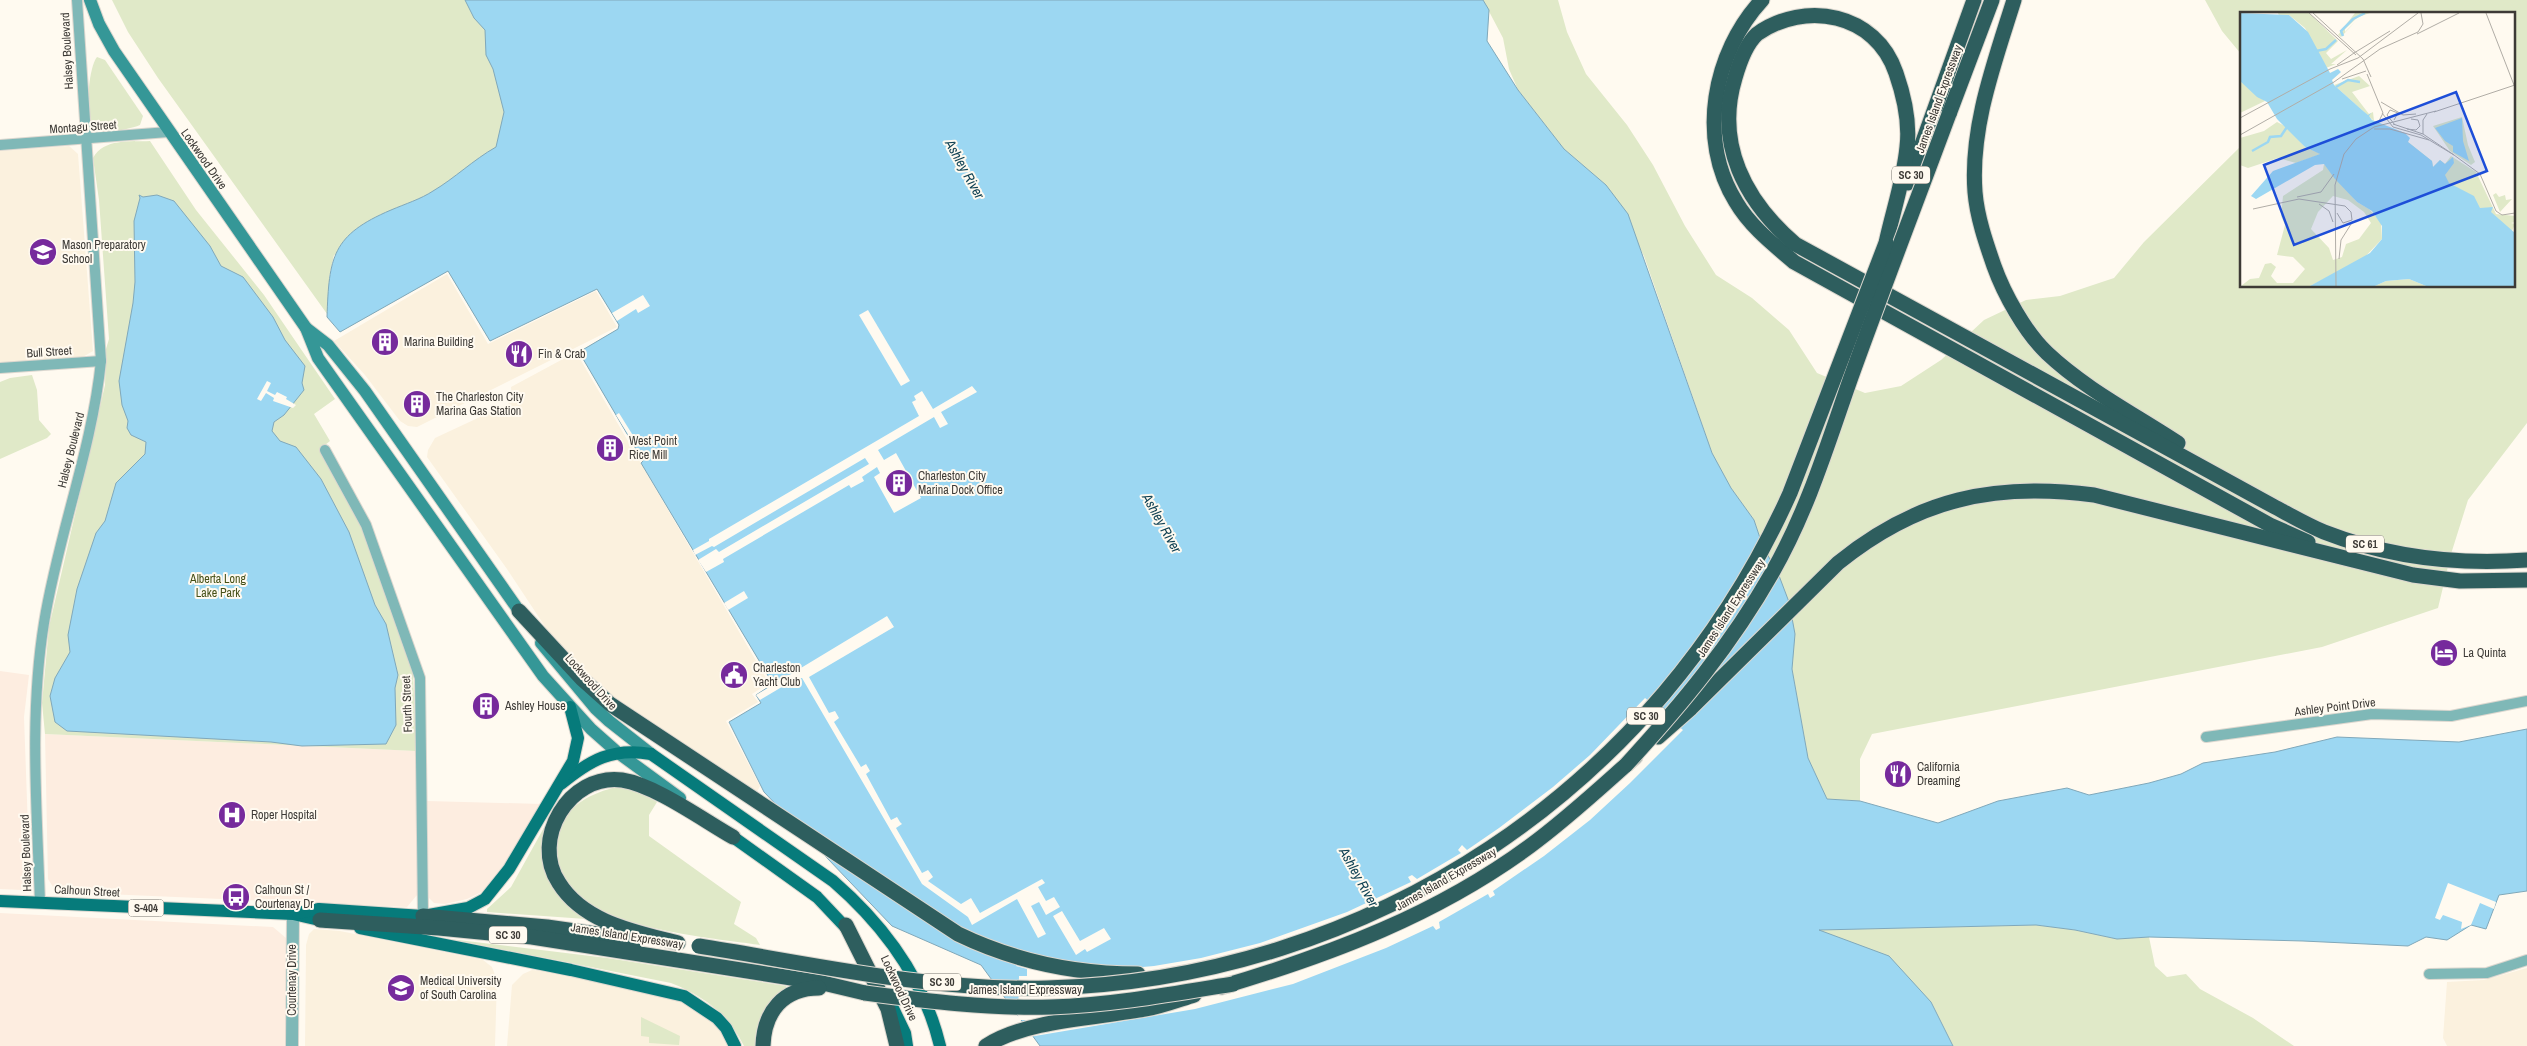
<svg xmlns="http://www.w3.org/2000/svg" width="2527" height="1046" viewBox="0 0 2527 1046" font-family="'Archivo Narrow',sans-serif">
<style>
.built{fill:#fbf1de}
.medical{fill:#fdede0}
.green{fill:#e0e9c8}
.water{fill:#9cd7f2;stroke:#80a8ba}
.pier{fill:#fffaf0}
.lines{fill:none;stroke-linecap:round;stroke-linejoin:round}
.minor-casing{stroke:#dcd7cf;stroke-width:12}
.tertiary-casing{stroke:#dcd7cf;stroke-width:14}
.secondary-casing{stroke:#dcd7cf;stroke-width:14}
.primary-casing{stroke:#dcd7cf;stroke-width:14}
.motorway-casing{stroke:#dcd7cf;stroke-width:17}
.minor{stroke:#7fb8b7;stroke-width:10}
.tertiary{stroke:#7fb8b7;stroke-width:12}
.secondary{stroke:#359797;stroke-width:12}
.primary{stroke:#067b7b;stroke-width:12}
.motorway{stroke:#2e5e5e;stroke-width:15}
.motorway-bridge-casing{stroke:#dcd7cf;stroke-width:17;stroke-linecap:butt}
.motorway-bridge{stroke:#2e5e5e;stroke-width:15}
.labels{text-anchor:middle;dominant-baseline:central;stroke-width:4;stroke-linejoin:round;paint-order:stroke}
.shield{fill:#fffaf0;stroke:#77746e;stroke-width:1}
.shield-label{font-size:11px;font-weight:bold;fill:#3d3a36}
.street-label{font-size:12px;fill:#3d3a36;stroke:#fffaf0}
.poi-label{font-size:12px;fill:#3d3a36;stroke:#fffaf0;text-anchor:start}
.park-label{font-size:12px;fill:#455017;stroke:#fffaf0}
.water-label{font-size:14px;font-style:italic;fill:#104254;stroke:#fffaf0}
.inset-river{fill:none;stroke:#9cd7f2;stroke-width:2.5}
.inset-road{fill:none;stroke:#b1ada6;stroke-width:1}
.view{fill:#1d4ed8;fill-opacity:0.15;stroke:#1d4ed8;stroke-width:2.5}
.inset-edge{fill:none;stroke:#3d3a36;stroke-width:2.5}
</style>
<rect width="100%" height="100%" fill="#fffaf0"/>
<!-- built -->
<g class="built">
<path d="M69,146L78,154L93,351L81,358L0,363V151Z"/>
<path d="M447,274L488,344L596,291L617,327L417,427L408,426L400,421L365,375L334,341Z"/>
<path d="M576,352L769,683L752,694L758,702L726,721L760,786L756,794L594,685L552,637L507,569L427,457L428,450L435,438L512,402L511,387Z"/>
<path d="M314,929L340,931L483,960L492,967L497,980L495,1046H305L306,945L309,934Z"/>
<path d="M2527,968V1046H2447L2443,1038L2447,982L2484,980Z"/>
<path d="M532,970L545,971L680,1000L717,1026L732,1046H507L512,985L523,974Z"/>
</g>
<!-- medical -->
<g class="medical">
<path d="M0,671L29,675L24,717L30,883L22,890L0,889Z"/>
<path d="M45,734L416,751L417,895L407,907L60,892L53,887L48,879Z"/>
<path d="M427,801L542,804L501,871L486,890L467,899L445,904L434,903L429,898Z"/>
<path d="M0,913L273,927L286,938V1046H0Z"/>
</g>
<!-- green -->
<g class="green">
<path d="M112,0H521L604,147L334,255L329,278L577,179L773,684L641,463L643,461L579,352L618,329L619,325L597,289L490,341L448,271L340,332L158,78L128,32Z"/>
<path d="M1483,0H1558L1567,32L1586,74L1627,125L1653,165L1685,226L1716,275L1752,298L1789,330L1817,373L1865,393L1901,386L1941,360L1984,320L2026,300L2060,296L2114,278L2144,242L2241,146V286H2513V14H2241V54L2222,31L2205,0H2527V423L2468,500L2451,554L2438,608L2322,647L1872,734L1860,759V801L1827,799L1808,758L1792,669L1795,634L1778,573L1763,547L1754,520L1731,488L1712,453L1644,256L1606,185L1564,149L1518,90L1509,69L1503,38Z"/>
<path d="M97,57L105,60L143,116L140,125C130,129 108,134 98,130C83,124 88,68 97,57Z"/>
<path d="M150,141L196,210L264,295L335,399L314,414L330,441L320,449L365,532L413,671L416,751L45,734L42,703L49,627L105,385L106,349L109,339L99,200L93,158C104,138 130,142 150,141Z"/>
<path d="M32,375L37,390L39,420L51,434L47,438L0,459V382L10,378Z"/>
<path d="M619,786L634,789L657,802L649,815V836L741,902L734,924L756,938L760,945C704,936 535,927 558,835C566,804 590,794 619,786Z"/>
<path d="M546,824L544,836L574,910L586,919L487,912V909L511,887Z"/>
<path d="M2036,925L2075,930L2117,939L2149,937L2155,966L2167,977L2186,974L2200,989L2253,1018L2294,1046H1953L1931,1002L1817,930Z"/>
<path d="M450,939L607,958L786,986L788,989C767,1006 755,1017 755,1046H744C728,1014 704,996 671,983Z"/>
<path d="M641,1017L680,1036L679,1045L649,1043V1037L641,1036Z"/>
</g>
<!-- water -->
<g class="water">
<path d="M465,0H1483L1489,10L1487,41L1518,90L1564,149L1606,185L1628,214L1712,453L1731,488L1754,520L1763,547L1778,573L1789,602L1795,634L1792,669L1808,758L1827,799L1860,801L1938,823L1998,801L2067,788L2089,795L2149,783L2181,774L2203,763L2275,752L2337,737L2459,742L2527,729V891L2499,895L2486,929L2471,925L2447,940L2426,937L2408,946L2303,941L2149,937L2117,939L2075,930L2036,925L1819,930L1889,956L1931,1002L1953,1046H1040L981,965L892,926L764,792L729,722L761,703L756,695L773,684L641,463L643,461L579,352L618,329L619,325L597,289L490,341L448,271L340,332L327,317C329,257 332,235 391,210C405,204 421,199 433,191C455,178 473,160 496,147L504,112L493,69L486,55L485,30L474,18Z"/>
<path d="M139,195L143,197L157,195L174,201L210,246L221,266L243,277L273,317L285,340L305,366L302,383L304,390L284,415L274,422L272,431L280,441L296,447L321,479L349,532L375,605L386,624L398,675L395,688L396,725L386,744L302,746L271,742L67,731L55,722L50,696L55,678L70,652L68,635L77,589L96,533L105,521L116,483L145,454L146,442L131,435L127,428L128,421L122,405L119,381L133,303L135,282L134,221L140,198Z"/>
</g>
<!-- pier -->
<g class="pier">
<path d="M643,295L650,306L638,313L636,309L617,321L612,313Z"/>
<path d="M868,310L910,381L901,386L859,315Z"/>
<path d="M267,381L271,383L267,391L275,395L277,392L287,397L286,399L296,405L293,408L273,401L274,398L266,393L261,401L257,399Z"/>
<path d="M972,386L977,392L941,412L948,424L940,428L934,417L878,450L884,460L896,453L921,498L894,513L874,477L880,473L877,467L862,477L864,481L851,488L849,485L723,559L724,562L706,572L698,560L716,549L719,552L869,464L865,458L714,547L712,546L695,555L693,550L709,541V539L919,416L912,402L916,400L914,396L922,391L933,409Z"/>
<path d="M619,413L637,442L634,444L616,415Z"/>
<path d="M744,591L748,598L728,610L724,603Z"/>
<path d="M887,616L894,627L809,677L829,713L835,711L839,718L834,722L861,767L866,764L870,771L866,774L891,820L897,817L900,822L902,824L896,828L922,873L928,870L931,874L933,877L928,881L961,904L971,898L980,913L1042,879L1045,883L1038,887L1046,901L1054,897L1060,907L1046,915L1039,902L1031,906L1046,934L1038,938L1017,899L972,925L968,917L922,884L802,678H797L760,700L756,695Z"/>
<path d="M1645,698L1683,730L1630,783L1590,820L1544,856L1493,891L1495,895L1490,898L1488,894L1439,922L1440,928L1436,930L1433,926L1386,948L1293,984L1195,1009L1029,1037L1020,1024L1026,1020H1018L1019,976H1027V969L1016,966L1021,951L1086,965L1131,968L1154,966L1201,958L1260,943L1347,912L1411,882L1408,877L1412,875L1417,879L1461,853L1458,850L1462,845L1467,850L1499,828L1553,787L1590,755Z"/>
<path d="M2448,883L2496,902L2494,909L2480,903L2471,925L2461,929L2462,922L2443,915L2440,920L2435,918Z"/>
<path d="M1062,911L1080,941L1104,928L1111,939L1087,952L1085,949L1076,955L1053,916Z"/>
</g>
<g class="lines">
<defs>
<g id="minor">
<path d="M0,145L168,132"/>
<path d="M0,368L101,361"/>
<path d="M325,450L366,525L420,678L423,916"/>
<path d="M2206,737L2372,714L2451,716L2527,701"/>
<path d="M40,903C37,810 29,715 44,623C58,535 92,450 101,361L77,0"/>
<path d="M2429,974L2487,973L2527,960"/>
</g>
<path id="tertiary" d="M292,1046L293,914"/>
<g id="secondary">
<path d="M90,0L99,24L114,51L306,328"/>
<path d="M524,618L365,391L328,345L306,328L318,358L543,676L591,729L617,752L680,798"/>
<path d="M541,643L595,708L609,721L651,754"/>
</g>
<g id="primary">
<path d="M561,784C590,760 613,747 651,754L833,881C885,926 924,979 940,1046"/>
<path d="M733,837L817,897L851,933"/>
<path d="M0,901L293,914L328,922"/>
<path d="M298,913L319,909L423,916L468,908L485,899L509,869L573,761L578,738L570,707"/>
<path d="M360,928L571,970L684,996L717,1018L726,1028L735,1046"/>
<path d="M891,1004L905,1033L907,1046"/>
</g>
<g id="motorway">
<path d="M1762,0C1713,53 1697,139 1736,202C1750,226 1773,244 1794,262L2270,525L2308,542"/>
<path d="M2014,0C1995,61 1970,127 1975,192C1977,217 1986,243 1994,266C2004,294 2025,332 2047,353C2085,389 2134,414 2178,443"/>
<path d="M1949,114L1992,0"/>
<path d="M1908,183L1974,0"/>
<path d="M1886,243C1893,211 1904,179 1907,147C1910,122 1904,96 1896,73C1876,13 1805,0 1757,34C1746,44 1739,64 1735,78C1715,144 1745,201 1795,244L2273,506C2290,515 2307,525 2324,532C2388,557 2459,565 2527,560"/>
<path d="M519,611L582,679L610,704L958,934C1016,962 1074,974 1138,974"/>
<path d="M1658,737L1691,708L1838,563C1917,499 1994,482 2094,495L2413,575L2460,581L2527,580"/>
<path d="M423,916L547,927L638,940"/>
<path d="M320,920L439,928L532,937L823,983L865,993"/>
<path d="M846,925L888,1009L897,1046"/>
<path d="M678,943C636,932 584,923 559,883C530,840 569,773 622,780C655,785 703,820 733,837"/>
<path d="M1221,987C1332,954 1436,915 1530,846C1567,819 1601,787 1635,757"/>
<path d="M763,1046C764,1012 783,988 819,988"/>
<path d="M986,1046C1025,1020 1098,1018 1146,1009C1162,1006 1178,1000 1194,995"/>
</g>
</defs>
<!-- minor casing -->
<use href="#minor" class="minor-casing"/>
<!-- tertiary casing -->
<use href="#tertiary" class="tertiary-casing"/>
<!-- secondary casing -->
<use href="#secondary" class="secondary-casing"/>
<!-- primary casing -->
<use href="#primary" class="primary-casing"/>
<!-- motorway casing -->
<use href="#motorway" class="motorway-casing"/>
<!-- minor -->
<use href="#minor" class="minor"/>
<!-- tertiary -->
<use href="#tertiary" class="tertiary"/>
<!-- secondary -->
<use href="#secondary" class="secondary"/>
<!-- primary -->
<use href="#primary" class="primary"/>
<!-- motorway -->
<use href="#motorway" class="motorway"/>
<defs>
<g id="motorway-bridge">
<path d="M1626,765C1682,704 1731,645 1772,573C1807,512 1827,446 1850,380C1882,291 1916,203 1949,114"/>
<path d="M699,946C813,964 930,991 1047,988C1371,979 1658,788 1790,493L1886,243"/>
<path d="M865,993C927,1001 989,1009 1051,1007C1112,1005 1172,994 1233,984"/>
</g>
</defs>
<!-- motorway-bridge casing -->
<use href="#motorway-bridge" class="motorway-bridge-casing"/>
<!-- motorway-bridge -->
<use href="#motorway-bridge" class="motorway-bridge"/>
</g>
<!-- icons -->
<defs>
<symbol id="school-disc" viewBox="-11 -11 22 22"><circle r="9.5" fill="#762a9c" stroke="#fffaf0"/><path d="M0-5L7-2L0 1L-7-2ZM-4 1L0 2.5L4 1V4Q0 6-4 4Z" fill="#fff"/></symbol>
<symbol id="building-disc" viewBox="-11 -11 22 22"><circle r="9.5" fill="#762a9c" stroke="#fffaf0"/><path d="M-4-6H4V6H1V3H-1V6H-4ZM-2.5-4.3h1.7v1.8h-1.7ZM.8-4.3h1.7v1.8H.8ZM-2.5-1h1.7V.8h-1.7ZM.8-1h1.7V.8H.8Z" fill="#fff"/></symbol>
<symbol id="restaurant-disc" viewBox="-11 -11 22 22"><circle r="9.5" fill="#762a9c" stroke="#fffaf0"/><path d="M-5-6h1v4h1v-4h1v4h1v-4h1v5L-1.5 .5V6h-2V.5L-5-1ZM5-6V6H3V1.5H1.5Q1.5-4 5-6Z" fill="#fff"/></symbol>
<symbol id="hotel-disc" viewBox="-11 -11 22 22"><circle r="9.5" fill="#762a9c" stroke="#fffaf0"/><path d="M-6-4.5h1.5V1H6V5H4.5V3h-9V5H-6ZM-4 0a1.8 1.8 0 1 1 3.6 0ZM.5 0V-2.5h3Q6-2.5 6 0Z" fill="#fff"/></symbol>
<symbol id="civic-disc" viewBox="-11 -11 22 22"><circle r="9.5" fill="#762a9c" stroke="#fffaf0"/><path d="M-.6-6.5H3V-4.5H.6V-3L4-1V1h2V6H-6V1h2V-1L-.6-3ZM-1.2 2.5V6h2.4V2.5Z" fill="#fff"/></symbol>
<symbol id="hospital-disc" viewBox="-11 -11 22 22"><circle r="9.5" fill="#762a9c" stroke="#fffaf0"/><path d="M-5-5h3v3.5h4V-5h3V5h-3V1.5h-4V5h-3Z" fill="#fff"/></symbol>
<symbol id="bus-disc" viewBox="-11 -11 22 22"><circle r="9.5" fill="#762a9c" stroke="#fffaf0"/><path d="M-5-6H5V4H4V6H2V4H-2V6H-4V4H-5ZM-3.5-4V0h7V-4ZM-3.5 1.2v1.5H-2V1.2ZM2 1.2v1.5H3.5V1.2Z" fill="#fff"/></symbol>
<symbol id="university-disc" viewBox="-11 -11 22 22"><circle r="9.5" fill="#762a9c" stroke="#fffaf0"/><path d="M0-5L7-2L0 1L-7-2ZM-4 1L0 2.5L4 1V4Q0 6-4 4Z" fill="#fff"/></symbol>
</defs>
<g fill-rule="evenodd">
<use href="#school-disc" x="27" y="236" width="32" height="32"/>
<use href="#building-disc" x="369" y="326" width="32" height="32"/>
<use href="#restaurant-disc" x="503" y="338" width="32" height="32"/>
<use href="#building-disc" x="401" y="388" width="32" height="32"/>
<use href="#building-disc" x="594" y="432" width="32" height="32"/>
<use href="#building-disc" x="883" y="467" width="32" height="32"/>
<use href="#hotel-disc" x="2428" y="637" width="32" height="32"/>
<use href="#civic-disc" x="718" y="659" width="32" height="32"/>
<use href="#building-disc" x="470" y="690" width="32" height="32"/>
<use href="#restaurant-disc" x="1882" y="758" width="32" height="32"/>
<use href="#hospital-disc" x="216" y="799" width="32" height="32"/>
<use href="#bus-disc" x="220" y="881" width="32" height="32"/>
<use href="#university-disc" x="385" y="972" width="32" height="32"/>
</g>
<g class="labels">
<!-- shield labels -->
<g class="shield">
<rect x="1892" y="166.5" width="38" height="17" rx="4"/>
<rect x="2346" y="535.5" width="38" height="17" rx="4"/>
<rect x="1627" y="707.5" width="38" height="17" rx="4"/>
<rect x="128.5" y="899.5" width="35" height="17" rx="4"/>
<rect x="489" y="926.5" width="38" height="17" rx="4"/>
<rect x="923" y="973.5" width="38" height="17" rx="4"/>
</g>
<g class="shield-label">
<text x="1911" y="175">SC 30</text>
<text x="2365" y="544">SC 61</text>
<text x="1646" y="716">SC 30</text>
<text x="146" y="908">S-404</text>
<text x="508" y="935">SC 30</text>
<text x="942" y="982">SC 30</text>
</g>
<!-- street labels -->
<g class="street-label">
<text transform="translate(67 51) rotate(-93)">Halsey Boulevard</text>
<text transform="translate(1939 99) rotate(-70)">James Island Expressway</text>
<text transform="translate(83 127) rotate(-4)">Montagu Street</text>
<text transform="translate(204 159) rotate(55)">Lockwood Drive</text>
<text transform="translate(49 352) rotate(-4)">Bull Street</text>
<text transform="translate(71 450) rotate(-76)">Halsey Boulevard</text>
<text transform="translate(1731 608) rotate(-57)">James Island Expressway</text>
<text transform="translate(591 682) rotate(48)">Lockwood Drive</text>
<text transform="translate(407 704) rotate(-92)">Fourth Street</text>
<text transform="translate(2335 707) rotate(-7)">Ashley Point Drive</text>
<text transform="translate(26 853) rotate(-92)">Halsey Boulevard</text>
<text transform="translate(1446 879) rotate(-30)">James Island Expressway</text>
<text transform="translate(87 891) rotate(3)">Calhoun Street</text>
<text transform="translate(627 936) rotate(9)">James Island Expressway</text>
<text transform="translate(292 980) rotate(-90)">Courtenay Drive</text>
<text transform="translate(899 988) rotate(65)">Lockwood Drive</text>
<text x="1025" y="990">James Island Expressway</text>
</g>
<!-- poi labels -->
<g class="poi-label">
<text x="62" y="245">Mason Preparatory<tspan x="62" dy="14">School</tspan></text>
<text x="404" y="342">Marina Building</text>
<text x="538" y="354">Fin &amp; Crab</text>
<text x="436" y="397">The Charleston City<tspan x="436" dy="14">Marina Gas Station</tspan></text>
<text x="629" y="441">West Point<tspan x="629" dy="14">Rice Mill</tspan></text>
<text x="918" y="476">Charleston City<tspan x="918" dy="14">Marina Dock Office</tspan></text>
<text x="2463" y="653">La Quinta</text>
<text x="753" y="668">Charleston<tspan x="753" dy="14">Yacht Club</tspan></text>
<text x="505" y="706">Ashley House</text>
<text x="1917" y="767">California<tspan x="1917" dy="14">Dreaming</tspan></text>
<text x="251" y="815">Roper Hospital</text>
<text x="255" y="890">Calhoun St /<tspan x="255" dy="14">Courtenay Dr</tspan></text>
<text x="420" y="981">Medical University<tspan x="420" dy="14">of South Carolina</tspan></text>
</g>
<!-- park labels -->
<g class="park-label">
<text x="218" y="579">Alberta Long<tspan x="218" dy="14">Lake Park</tspan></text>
</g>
<!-- water labels -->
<g class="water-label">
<text transform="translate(965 169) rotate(61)">Ashley River</text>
<text transform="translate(1162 523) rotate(61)">Ashley River</text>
<text transform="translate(1359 877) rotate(61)">Ashley River</text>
</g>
</g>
<!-- overview -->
<g transform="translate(2240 12)">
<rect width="275" height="275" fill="#fffaf0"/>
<path d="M38,1H69L98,29L86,41L91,47L107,38L91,52H96L86,56L65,16L49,3L39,4ZM115,1H130L118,5L122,14L118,5L105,17V20L116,9L101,25L98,23ZM119,64L130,74L112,80L129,102L133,100L134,109L94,73ZM0,69L25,89L0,101ZM222,105L228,133L235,150L231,153L210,139L193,114ZM37,110L47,115L65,135L81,142L56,151L38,146L8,156L0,153V126L24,119ZM168,130L192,149L193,155L200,148L205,152L211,144L236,160L256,202L275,204V210L271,211L275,212L272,219L275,223L216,181L198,160L168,134ZM84,152L117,190L129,197L141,210L142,227L121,249L70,274H1L10,267L19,266L25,252L31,251L36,255L31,264L37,271H53L65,257L53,245L37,243L45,213L41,204L43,184L83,158ZM93,184L108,188L124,200L131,211L119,227L106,232L102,245L93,248L89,236L71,217L78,200ZM256,181L259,185L265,183L266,188L272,187L260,200L253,183ZM169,267L186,274H135L146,269Z" fill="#e0e9c8" fill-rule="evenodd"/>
<path d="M0,1L49,3L68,20L90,61L98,57L101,60L92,68L94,73L122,98L128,103L131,101L129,104L132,108L165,121L170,126L168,130L192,149L193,155L200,148L205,152L213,145L214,151L205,163L209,171L234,184L240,196L253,195L251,200L275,221V274H186L169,267L146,269L135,274H70L130,241L142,227V214L132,199L117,190L95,167L84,152L75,153L16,187L11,184L33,159L80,142L65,135L37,107L27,90L17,85L0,69ZM222,106L223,129L229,149L213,140V134L205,129L195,116Z" fill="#9cd7f2"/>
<path class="inset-river" d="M103,24L101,19L113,7L125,1M76,39L86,37L96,28M96,75L108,68L120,70M12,139L28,130L30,125L41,124L47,115"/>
<path class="inset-road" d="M69,1L116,43M73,1L123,47L131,65M246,1L274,73M177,22L219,1M114,41L150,19M97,53L114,41M127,62L143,101L138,111M102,67L126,59M141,90L163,103L176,102M194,100L275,73M142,101L153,115L181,123L214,143L183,122L153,112M0,106L90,57L118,46L178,1M154,108L158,101L150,98L147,103L155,113M134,117H150L189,128M167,117L176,118L180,114L178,108L171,107M183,122V108L187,102M0,123L94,70L140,37L178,20L183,12L181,1M214,143L240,162L256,199M57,185L81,180L94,162M79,192L89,199L93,210M13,197L59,187L105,194L111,200L112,208L103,211L97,201M256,199L262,203L275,201M99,247L101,228L113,209M96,274L95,173L104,142L116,127L134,115L196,99"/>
<path class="view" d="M216,80L247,159L54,233L24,153Z"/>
<rect width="275" height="275" class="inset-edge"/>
</g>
</svg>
